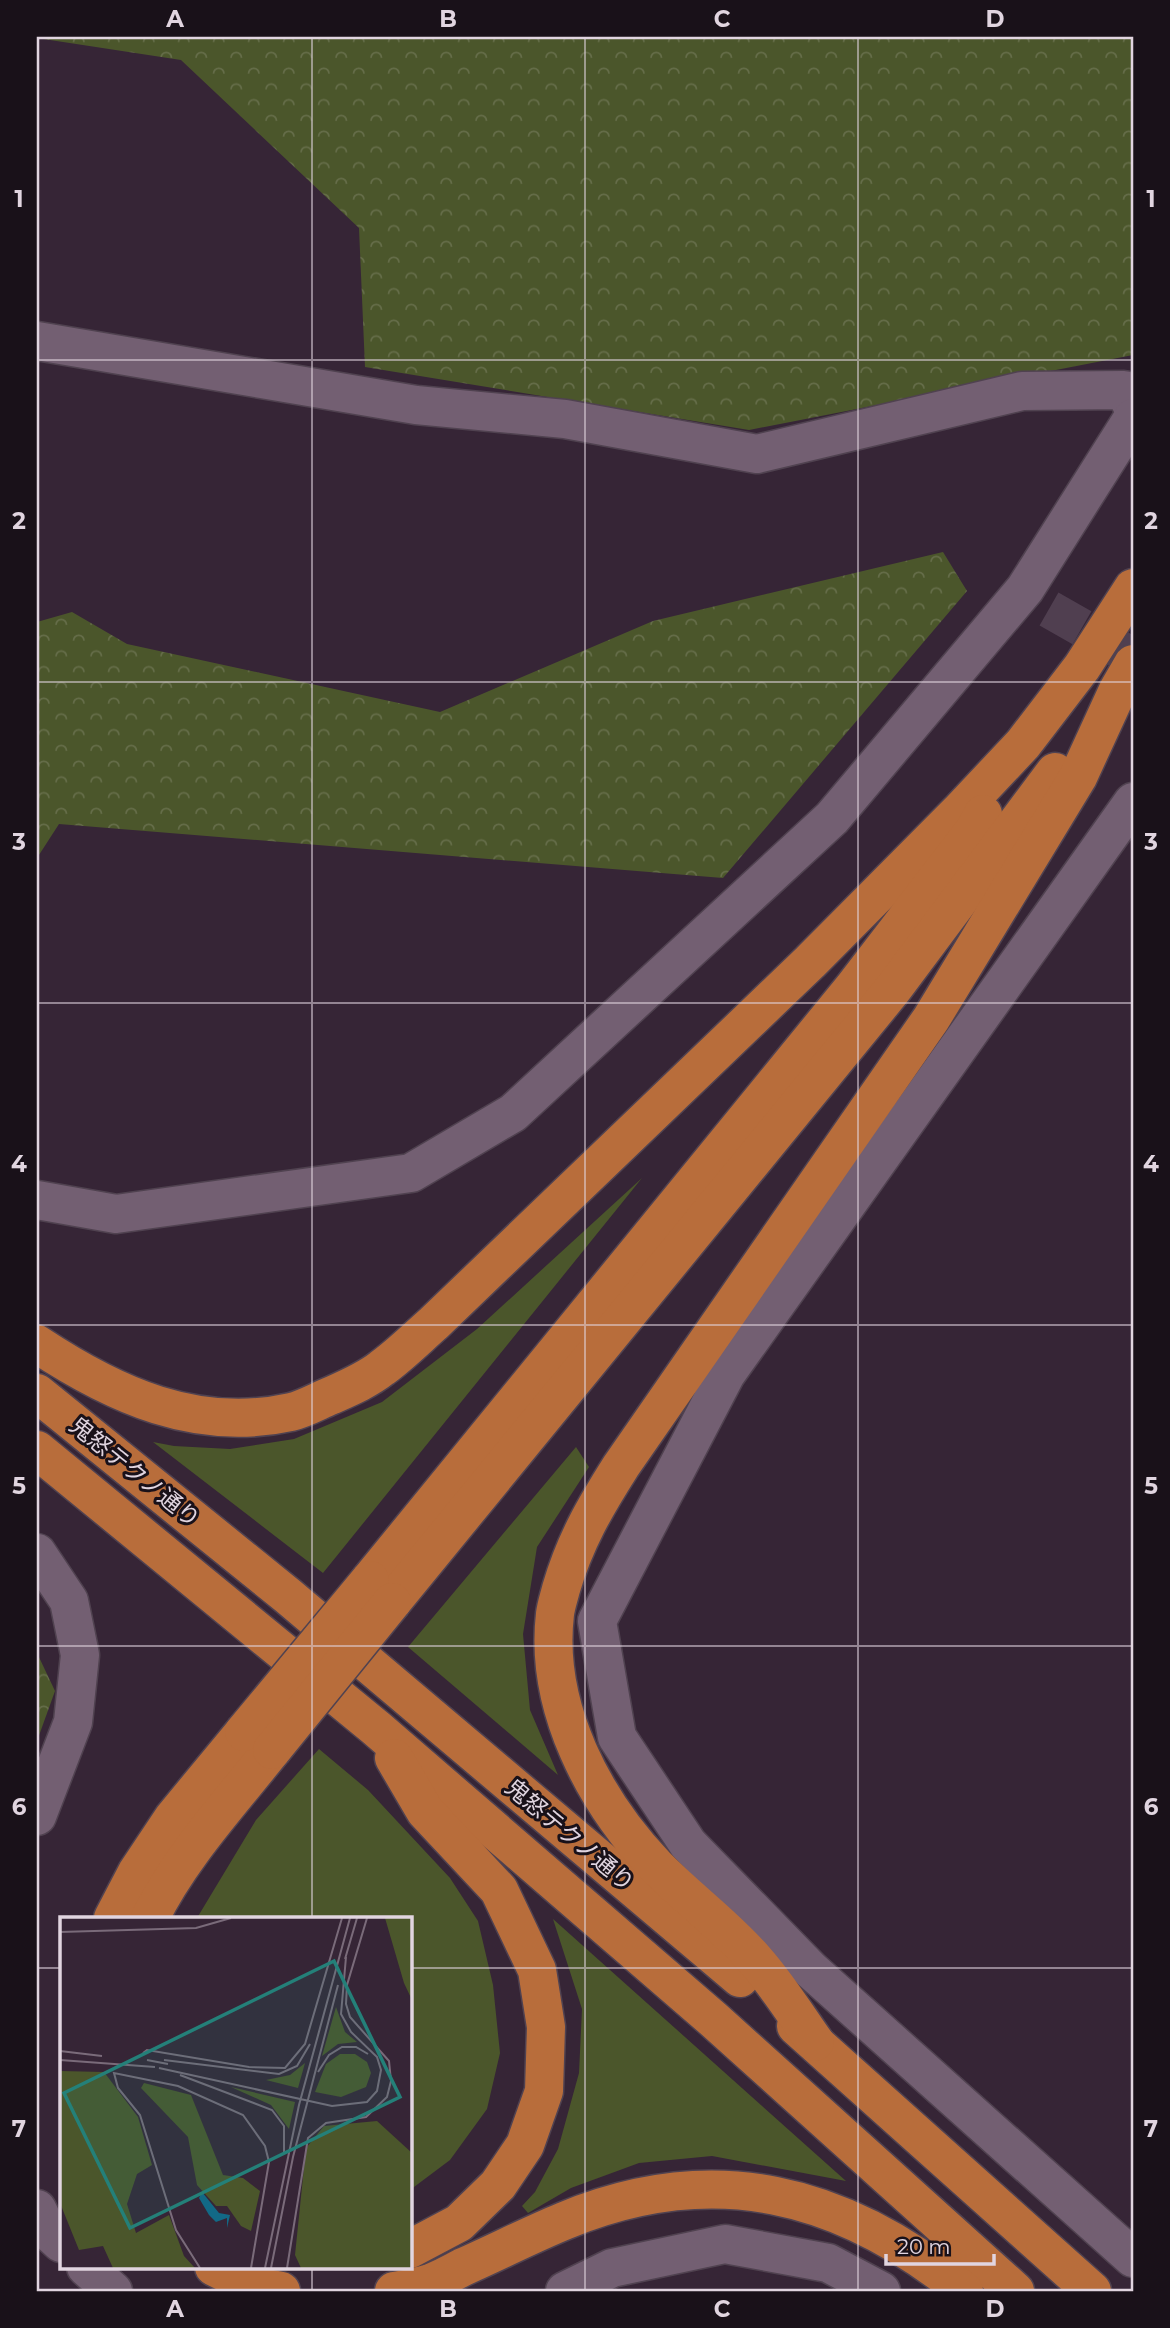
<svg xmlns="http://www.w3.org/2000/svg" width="1170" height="2328" viewBox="0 0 1170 2328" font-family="Montserrat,'Noto Sans JP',sans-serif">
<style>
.green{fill:#4b562b}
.forest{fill:url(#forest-crowns)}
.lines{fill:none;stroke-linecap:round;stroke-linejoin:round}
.minor-tunnel{stroke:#503f50;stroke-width:38;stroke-dasharray:38 19;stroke-linecap:butt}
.minor-casing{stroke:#504250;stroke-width:41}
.highway-casing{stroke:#504250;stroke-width:41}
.minor{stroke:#735f72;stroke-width:38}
.highway{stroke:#b86d3b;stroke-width:38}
.highway-bridge-casing{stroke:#504250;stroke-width:41;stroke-linecap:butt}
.highway-bridge{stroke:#b86d3b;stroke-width:38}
.grid{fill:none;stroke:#e1d5e0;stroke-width:2;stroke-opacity:0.55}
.labels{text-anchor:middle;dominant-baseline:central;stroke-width:6;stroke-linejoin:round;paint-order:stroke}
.street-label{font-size:23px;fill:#e1d5e0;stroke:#191119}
.inset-road{fill:none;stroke:#7a6b7a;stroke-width:2}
.view{fill:#248079;fill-opacity:0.15;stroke:#248079;stroke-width:3.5}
.inset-edge{fill:none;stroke:#e1d5e0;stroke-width:3.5}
.neatline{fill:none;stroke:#e1d5e0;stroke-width:2.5}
.grid-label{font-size:23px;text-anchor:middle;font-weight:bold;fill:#e1d5e0}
</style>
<defs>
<pattern id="forest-crowns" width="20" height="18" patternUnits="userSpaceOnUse" patternTransform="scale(1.75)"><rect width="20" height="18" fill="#4b562b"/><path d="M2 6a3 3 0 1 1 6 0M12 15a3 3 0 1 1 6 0" fill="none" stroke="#656d49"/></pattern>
</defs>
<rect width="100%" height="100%" fill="#362536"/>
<!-- green -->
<g class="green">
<path d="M642,1178L323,1573L153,1442L174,1446L230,1449L294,1439L382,1402L477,1329Z"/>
<path d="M576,1447L589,1467L537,1547L523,1634L530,1710L558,1775L408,1647Z"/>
<path d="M319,1749L368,1790L450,1878L478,1921L493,1985L500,2053L487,2109L450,2160L410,2190V1918H197L256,1820Z"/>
<path d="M553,1919L846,2181L712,2156L639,2163L571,2188L528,2213L522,2206L535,2192L558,2149L579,2073L582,2009Z"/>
</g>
<!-- forest -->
<g class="forest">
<path d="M37,37H1133V355L749,430L365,367L359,228L181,60L37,38Z"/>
<path d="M943,552L967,591L723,878L59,824L37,858V622L72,612L127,644L440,712L653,621Z"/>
<path d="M37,1653L55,1691L37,1741Z"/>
</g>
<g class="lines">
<!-- minor-tunnel -->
<path class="minor-tunnel" d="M1049,609L1133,657"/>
<defs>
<g id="minor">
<path d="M37,341L416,405L565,419L757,454L1022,391L1124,390L1133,407"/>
<path d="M1133,802L726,1374L597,1621L617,1737L688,1844L811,1970L1133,2258"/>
<path d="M37,1200L116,1214L411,1173L513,1113L832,818L1025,589L1133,418"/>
<path d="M37,1553L69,1601L80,1655L73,1722L37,1816"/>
<path d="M37,2209L48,2231L61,2243"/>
<path d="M86,2267L113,2291"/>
<path d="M565,2291L612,2268L725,2244L828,2263L881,2291"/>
</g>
<g id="highway">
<path d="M37,1344C114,1395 197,1433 291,1412C304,1409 318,1401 330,1396C348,1388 367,1380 382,1368C400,1355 417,1338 434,1323L810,962L959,812L1023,744L1082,667L1133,588"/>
<path d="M37,1393L288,1596L740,1978"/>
<path d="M37,1450L376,1728L713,2019L1015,2291"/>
<path d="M370,1580L853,988L975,829L983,814"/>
<path d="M392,1602L893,989L1055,772"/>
<path d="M394,1758L425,1811L499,1890L537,1970L546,2027L544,2091L525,2145L498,2185L459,2223L410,2249"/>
<path d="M113,1918L137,1872L173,1818L244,1732"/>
<path d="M150,1918C180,1857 229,1804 272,1750"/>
<path d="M796,2026L1092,2291"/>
<path d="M815,2042C796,2015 778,1986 756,1961C726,1926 688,1899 656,1866C594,1801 544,1707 555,1614C556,1606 559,1597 561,1589C575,1541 595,1507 621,1466L931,1019L1078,777L1118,690L1133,664"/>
<path d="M214,2267L251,2285L281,2291"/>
<path d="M394,2291C405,2289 418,2287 430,2283C441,2279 452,2273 463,2267C497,2252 530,2235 564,2221C713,2159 842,2192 964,2291"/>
</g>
</defs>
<!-- minor casing -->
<use href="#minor" class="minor-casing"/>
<!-- highway casing -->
<use href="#highway" class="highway-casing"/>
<!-- minor -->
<use href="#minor" class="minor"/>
<!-- highway -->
<use href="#highway" class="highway"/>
<defs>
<g id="highway-bridge">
<path d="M244,1732L370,1580"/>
<path d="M272,1750L392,1602"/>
</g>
</defs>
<!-- highway-bridge casing -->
<use href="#highway-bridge" class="highway-bridge-casing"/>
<!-- highway-bridge -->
<use href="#highway-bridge" class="highway-bridge"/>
</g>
<!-- grid -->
<path class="grid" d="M312,37V1918M585,37V2291M858,37V2291M37,360H1133M37,682H1133M37,1003H1133M37,1325H1133M37,1646H1133M37,1968H61M410,1968H1133M312,2267V2291"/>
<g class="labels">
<!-- street labels -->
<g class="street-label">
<text transform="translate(135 1472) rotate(39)">鬼怒テクノ通り</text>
<text transform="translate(570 1835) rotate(40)">鬼怒テクノ通り</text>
</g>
</g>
<!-- overview -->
<g transform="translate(60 1917)">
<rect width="352" height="352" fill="#362536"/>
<path d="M276,90L285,115L297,125L278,127L262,139ZM280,137H295L307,145L311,156L306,170L281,180L255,175L266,147ZM245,146L238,171L206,163L230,158ZM171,170L235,185L229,212L211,188Z" fill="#4b562b"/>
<path d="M325,1H352V83L344,66ZM0,154L44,155L78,200L92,248L77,257L67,287L76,316L109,298L124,339L135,351H53L43,329L19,333L0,286ZM84,166L131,178L163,258L183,261L200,274L191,314L181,309L167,289H156L137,268L128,220L81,171ZM317,204L352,236V351H241L235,338L246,231L264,209Z" fill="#4b562b"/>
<path d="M142,275L159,296L170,298L167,311V301L156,305L149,298L139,281Z" fill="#126986"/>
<path class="inset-road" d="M0,15L136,11L171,1M285,42L297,1M0,134L42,139M83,136L87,133L189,150L225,151L245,127L282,1M0,143L95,150M87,143L108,147M104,143L219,157L237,149L250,127M99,151L272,189L307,185L317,174L321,153L317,140L291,115L281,97L286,40M258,155L269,138L282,130H296L308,137M120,158L212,193L224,209V235M140,351L116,313L80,198L58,171L54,156L118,169L183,198L205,229L209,245L191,351M205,351L239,188L290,1M211,351L233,240L278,68M227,351L248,221L266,206L306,200L327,180L331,164L329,144L290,100L286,87L287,68L307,1"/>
<path class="view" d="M274,44L340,180L70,311L4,176Z"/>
<rect width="352" height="352" class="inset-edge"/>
</g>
<!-- border -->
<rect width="1170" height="2328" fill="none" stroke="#191119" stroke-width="77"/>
<!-- scale -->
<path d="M886 2254v10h108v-10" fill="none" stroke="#e1d5e0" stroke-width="3.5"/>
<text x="897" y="2254" font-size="21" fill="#e1d5e0" stroke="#191119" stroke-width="5" paint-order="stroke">20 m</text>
<rect x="38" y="38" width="1094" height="2252" class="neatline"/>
<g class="grid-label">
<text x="175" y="27">A</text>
<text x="448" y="27">B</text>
<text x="722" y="27">C</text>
<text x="995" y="27">D</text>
<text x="19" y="207">1</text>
<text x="1151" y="207">1</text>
<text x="19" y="529">2</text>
<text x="1151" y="529">2</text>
<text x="19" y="850">3</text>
<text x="1151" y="850">3</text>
<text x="19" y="1172">4</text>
<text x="1151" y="1172">4</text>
<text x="19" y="1494">5</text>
<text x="1151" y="1494">5</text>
<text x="19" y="1815">6</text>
<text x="1151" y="1815">6</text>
<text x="19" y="2137">7</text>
<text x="1151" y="2137">7</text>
<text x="175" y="2317">A</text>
<text x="448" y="2317">B</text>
<text x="722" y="2317">C</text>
<text x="995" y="2317">D</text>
</g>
</svg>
